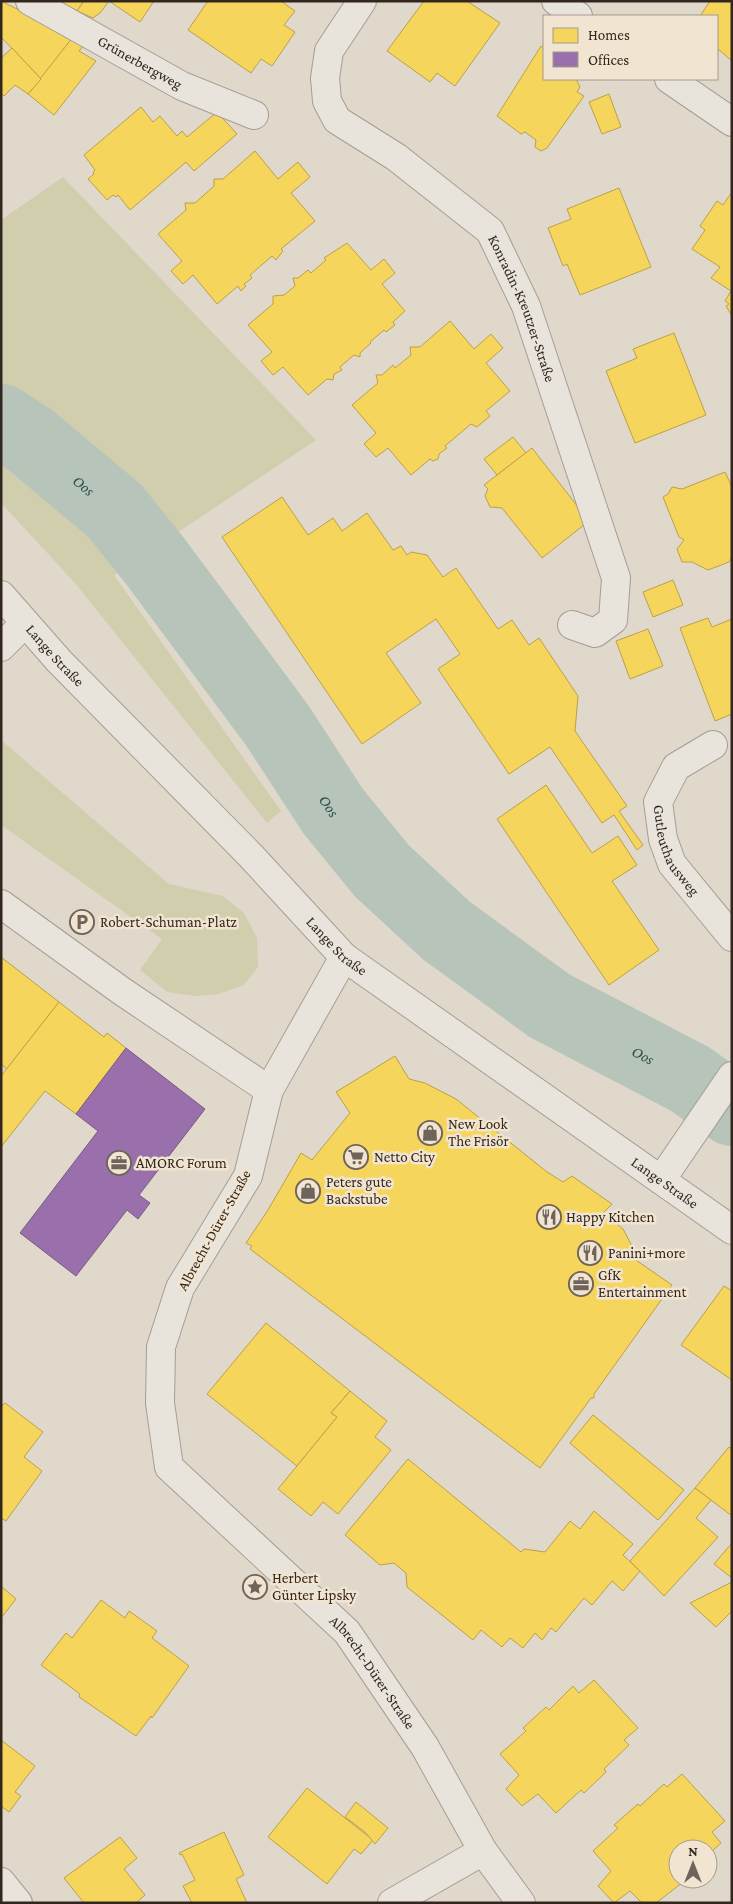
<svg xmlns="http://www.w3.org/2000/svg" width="733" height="1904" viewBox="0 0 733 1904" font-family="'Crimson Pro',serif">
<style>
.green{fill:#d1ceae}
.homes{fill:#f6d55c;stroke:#bba049}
.offices{fill:#9970ab;stroke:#7a5a81}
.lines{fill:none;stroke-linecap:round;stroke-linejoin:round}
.river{stroke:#b6c4ba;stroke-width:74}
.minor-casing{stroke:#a59d94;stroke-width:30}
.minor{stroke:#e8e4dc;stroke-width:28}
.labels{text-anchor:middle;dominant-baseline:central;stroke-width:5;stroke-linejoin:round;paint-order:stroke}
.street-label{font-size:15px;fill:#32261e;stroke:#f1e5d1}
.poi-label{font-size:15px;fill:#32261e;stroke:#f1e5d1;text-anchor:start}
.water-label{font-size:16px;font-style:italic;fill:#2f514b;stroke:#f1e5d1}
</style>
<rect width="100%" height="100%" fill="#e0d8cb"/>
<!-- green -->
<g class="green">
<path d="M63,177L316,440L114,575L281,811L267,823L75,583L1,503V220Z"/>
<path d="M1,740L169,884L223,896L244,913L257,938L258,967L244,985L218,994L196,996L167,992L140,970L162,939L1,825Z"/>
</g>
<!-- homes -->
<g class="homes">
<path d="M1,1L73,37L41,79L1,37Z"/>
<path d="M58,1H84L77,11Z"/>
<path d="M84,1H109L100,13L93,18L77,11Z"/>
<path d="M109,1H154L140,22Z"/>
<path d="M208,1H281L295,11L284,25L295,32L272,66L261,59L251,73L188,30Z"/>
<path d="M424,1H467L500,23L455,86L437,73L430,82L387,51Z"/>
<path d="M710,1H732V61L717,48V16H700Z"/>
<path d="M73,37L85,44L79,51L96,61L54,115L28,94Z"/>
<path d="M541,46L544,48V79H576L580,87L577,92L584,96L547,148L541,151L535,147L536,140L525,132L521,134L497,116Z"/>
<path d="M12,48L41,79L28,94L15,85L4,96L1,93V58Z"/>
<path d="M609,94L621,127L602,134L589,102Z"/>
<path d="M141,107L153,122L160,116L177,136L182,131L187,137L217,112L237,134L194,171L186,162L130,210L118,195L116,197L113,195L107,200L88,179L94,174L93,172L95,170L84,155Z"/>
<path d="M255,151L278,179L298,162L310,177L291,193L315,221L281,249L283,251L276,260L272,256L250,275L252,278L244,284L246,286L241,291L238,286L217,304L193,275L183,284L171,271L182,261L158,234L186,210L185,203H195L214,186V179H223Z"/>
<path d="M619,188L651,267L580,295L567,264L563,266L548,228L571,219L567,209Z"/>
<path d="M732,192V316L726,306L729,304L725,301L731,291L711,278L720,267L692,249L705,230L700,226L717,201L723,205Z"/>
<path d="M347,243L371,270L384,259L395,273L382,284L405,311L393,322L395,325L386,332L384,330L370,342L371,343L360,353V357L354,355L340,367L342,370L334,374L333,380L327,379L308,395L283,367L273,375L261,361L272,352L248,325L273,304V296L284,295L295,286L293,278H298L308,270L311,273L326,260L324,258Z"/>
<path d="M450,321L474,349L491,334L503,348L486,363L510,391L486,411L490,416L477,427L471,424L445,446L447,448L439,454L438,459L433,461L430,459L411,475L388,448L376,457L364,444L376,433L352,405L378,383L376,375H382L393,365L395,368L411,355L410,347H420Z"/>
<path d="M674,333L706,415L635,443L606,371L637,358L633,349Z"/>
<path d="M513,437L526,453L497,475L484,459Z"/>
<path d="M532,448L589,521L542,558L502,508L490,507L485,496L488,489L484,485Z"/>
<path d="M725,472L732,487V557L729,562L708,570L692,562H682L677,549L684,540L679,537L663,497L668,494L672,487L682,489Z"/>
<path d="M282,497L308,535L333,518L342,531L367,513L393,550L401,546L407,555L411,552L427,555L443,577L456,568L498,629L512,620L529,645L539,638L578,696L575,731L627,806L619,811L643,845L637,850L614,815L602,823L550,747L509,774L438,669L460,654L436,619L386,653L421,703L362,744L222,537Z"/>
<path d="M673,580L683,605L653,617L643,592Z"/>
<path d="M708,618L712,627L732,619V714L715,721L680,628Z"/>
<path d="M648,629L663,666L630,679L616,641Z"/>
<path d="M546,785L592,853L618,836L637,865L612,881L659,950L609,985L497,819Z"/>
<path d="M1,957L59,1002L7,1069L1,1064Z"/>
<path d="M59,1002L104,1037L107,1033L126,1048L76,1114L45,1091L1,1147V1076Z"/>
<path d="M395,1056L409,1079L425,1083L456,1099L547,1172L563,1182L572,1176L612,1204L603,1213L623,1229L632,1246L633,1258L672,1285L594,1394V1398H591L540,1468L250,1249L252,1246L246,1243L268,1210L301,1153L312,1160L350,1113L336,1092Z"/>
<path d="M724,1286L732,1291V1380L681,1345Z"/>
<path d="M266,1323L350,1391L331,1413L337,1417L297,1466L207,1394Z"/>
<path d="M350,1391L387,1421L375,1437L391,1450L338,1514L323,1502L311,1516L278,1489L337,1417L331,1413Z"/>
<path d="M5,1403L43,1432L24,1457L42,1471L6,1521L1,1518V1407Z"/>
<path d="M593,1415L684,1490L658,1520L570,1443Z"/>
<path d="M729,1447L732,1449V1516L695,1488Z"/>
<path d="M408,1459L521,1552L524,1549L545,1552L570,1521L580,1529L594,1511L633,1544L623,1555L640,1571L623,1591L612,1581L592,1605L584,1598L556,1632L551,1628L542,1640L535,1633L523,1648L510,1638L502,1647L481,1630L473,1640L407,1587L406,1573L394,1563L380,1565L345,1535Z"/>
<path d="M695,1488L711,1500L696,1518L718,1537L664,1596L630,1561Z"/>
<path d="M732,1543V1578L714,1564Z"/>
<path d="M732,1582V1611L716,1627L690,1603Z"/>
<path d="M2,1587L16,1599L1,1618V1588Z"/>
<path d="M101,1600L125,1618L129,1611L157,1631L152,1638L189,1666L152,1718L151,1716L136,1736L79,1697L80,1694L41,1665L66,1633L72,1638Z"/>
<path d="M594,1680L638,1728L624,1740L629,1745L604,1769L606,1772L584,1793L581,1790L556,1813L538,1794L522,1806L506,1789L519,1775L500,1754L526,1731L523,1728L546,1707L549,1710L573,1686L579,1693Z"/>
<path d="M1,1740L35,1766L15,1792L21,1796L9,1812L1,1806Z"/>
<path d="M682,1774L725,1821L712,1832L721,1843L708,1855V1849H678V1879H687L656,1903H642L630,1891L614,1903L598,1886L611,1871L593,1851L618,1828L614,1825L638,1804L640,1806L664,1784L667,1787Z"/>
<path d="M307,1788L373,1840L361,1854L354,1849L327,1884L268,1837Z"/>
<path d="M356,1802L388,1828L375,1844L365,1832L345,1817Z"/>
<path d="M224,1832L244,1875L236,1879L247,1903H192L183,1886L195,1880L182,1854L180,1855L179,1853Z"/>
<path d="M120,1837L137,1858L124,1869L145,1895L136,1903H84L64,1878Z"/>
</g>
<!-- offices -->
<path class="offices" d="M126,1048L205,1109L139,1195L150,1203L138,1219L127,1210L76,1276L20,1233L98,1131L76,1114Z"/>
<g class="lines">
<!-- river -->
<path class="river" id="s1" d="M1,421L29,439L115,511L155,561L277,725L333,811L382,871L447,931L550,1006L690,1079L732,1109"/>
<defs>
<g id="minor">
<path id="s2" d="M30,1L182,86L254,115"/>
<path id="s3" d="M362,1L329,51L325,78L327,101L337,120L396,157L490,231L526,306L616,578L613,620L595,633L572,625"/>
<path d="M556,1L578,16"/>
<path d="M669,79L732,122"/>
<path id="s4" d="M1,595L59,661L251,856L344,957L732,1230"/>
<path d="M1,647L25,623"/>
<path id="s5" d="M713,745L676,767L658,802L663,839L672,864L732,937"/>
<path d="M1,904L123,992L269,1090"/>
<path id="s6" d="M344,957L269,1090L248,1176L180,1288L161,1347L160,1403L169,1467L347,1632L425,1747L483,1851L521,1903"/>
<path d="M661,1180L732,1076"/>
<path d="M1,1882L18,1903"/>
<path d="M392,1903L483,1851"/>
</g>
</defs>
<!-- minor casing -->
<use href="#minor" class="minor-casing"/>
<!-- minor -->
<use href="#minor" class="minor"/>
</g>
<!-- icons -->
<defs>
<symbol id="parking-ring" viewBox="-11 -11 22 22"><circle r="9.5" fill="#f1e5d1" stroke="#6f645b" stroke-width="1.5"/><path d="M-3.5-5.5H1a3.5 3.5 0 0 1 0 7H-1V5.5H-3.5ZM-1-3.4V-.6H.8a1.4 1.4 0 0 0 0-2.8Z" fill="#6f645b"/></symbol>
<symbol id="shop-ring" viewBox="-11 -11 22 22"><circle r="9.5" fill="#f1e5d1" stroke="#6f645b" stroke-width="1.5"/><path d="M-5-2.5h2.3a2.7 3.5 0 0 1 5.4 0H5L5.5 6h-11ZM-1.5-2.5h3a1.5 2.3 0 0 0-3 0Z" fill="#6f645b"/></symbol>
<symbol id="supermarket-ring" viewBox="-11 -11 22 22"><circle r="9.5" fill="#f1e5d1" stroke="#6f645b" stroke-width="1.5"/><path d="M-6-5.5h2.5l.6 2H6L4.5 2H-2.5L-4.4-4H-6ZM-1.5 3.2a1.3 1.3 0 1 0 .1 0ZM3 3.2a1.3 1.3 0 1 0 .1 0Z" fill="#6f645b"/></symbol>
<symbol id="office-ring" viewBox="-11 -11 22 22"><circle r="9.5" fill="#f1e5d1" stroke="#6f645b" stroke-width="1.5"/><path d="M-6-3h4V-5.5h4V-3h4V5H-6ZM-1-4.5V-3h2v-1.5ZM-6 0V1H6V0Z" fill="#6f645b"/></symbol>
<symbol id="restaurant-ring" viewBox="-11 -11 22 22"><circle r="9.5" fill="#f1e5d1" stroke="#6f645b" stroke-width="1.5"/><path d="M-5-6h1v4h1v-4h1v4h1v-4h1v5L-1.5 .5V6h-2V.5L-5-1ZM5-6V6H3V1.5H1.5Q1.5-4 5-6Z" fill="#6f645b"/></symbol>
<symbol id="sight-ring" viewBox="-11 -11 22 22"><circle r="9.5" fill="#f1e5d1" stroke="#6f645b" stroke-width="1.5"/><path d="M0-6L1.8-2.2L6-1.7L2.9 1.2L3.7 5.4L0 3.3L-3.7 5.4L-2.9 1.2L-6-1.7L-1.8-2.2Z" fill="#6f645b"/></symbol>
</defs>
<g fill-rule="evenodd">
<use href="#parking-ring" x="68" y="908" width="28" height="28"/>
<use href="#shop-ring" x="416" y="1119" width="28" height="28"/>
<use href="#supermarket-ring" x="342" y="1143" width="28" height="28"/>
<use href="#office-ring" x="105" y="1149" width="28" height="28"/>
<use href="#shop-ring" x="294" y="1177" width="28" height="28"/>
<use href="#restaurant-ring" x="535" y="1203" width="28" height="28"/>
<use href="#restaurant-ring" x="576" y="1239" width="28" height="28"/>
<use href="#office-ring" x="567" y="1270" width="28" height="28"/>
<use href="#sight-ring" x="241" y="1573" width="28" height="28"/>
</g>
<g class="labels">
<!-- street labels -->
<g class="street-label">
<text stroke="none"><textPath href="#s2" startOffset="126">Grünerbergweg</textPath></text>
<text stroke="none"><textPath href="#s3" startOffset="405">Konradin-Kreutzer-Straße</textPath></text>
<text stroke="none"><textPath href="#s4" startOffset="81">Lange Straße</textPath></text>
<text stroke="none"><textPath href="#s5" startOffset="135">Gutleuthausweg</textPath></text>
<text stroke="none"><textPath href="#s4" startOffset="486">Lange Straße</textPath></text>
<text stroke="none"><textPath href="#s4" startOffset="891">Lange Straße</textPath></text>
<text transform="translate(214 1230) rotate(-61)">Albrecht-Dürer-Straße</text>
<text stroke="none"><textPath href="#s6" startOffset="845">Albrecht-Dürer-Straße</textPath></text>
</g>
<!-- poi labels -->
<g class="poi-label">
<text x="100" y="922">Robert-Schuman-Platz</text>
<text x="448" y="1124">New Look<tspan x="448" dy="17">The Frisör</tspan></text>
<text x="374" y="1157">Netto City</text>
<text x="136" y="1163">AMORC Forum</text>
<text x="326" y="1182">Peters gute<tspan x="326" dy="17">Backstube</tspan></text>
<text x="566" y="1217">Happy Kitchen</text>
<text x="608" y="1253">Panini+more</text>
<text x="598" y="1275">GfK<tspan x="598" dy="17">Entertainment</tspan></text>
<text x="272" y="1578">Herbert<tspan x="272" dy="17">Günter Lipsky</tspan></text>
</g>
<!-- water labels -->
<g class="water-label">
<text stroke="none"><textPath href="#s1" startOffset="105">Oos</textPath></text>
<text stroke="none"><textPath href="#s1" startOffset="510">Oos</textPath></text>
<text stroke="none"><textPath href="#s1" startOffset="915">Oos</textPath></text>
</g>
</g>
<!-- border -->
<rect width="733" height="1904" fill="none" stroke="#32261e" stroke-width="5"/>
<!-- legend -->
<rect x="543" y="15" width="175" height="65" fill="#f1e5d1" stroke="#a59989"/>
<rect x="553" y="28" width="25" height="15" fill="#f6d55c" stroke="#a59989"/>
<text x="588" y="40" font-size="15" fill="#32261e">Homes</text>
<rect x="553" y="52" width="25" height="15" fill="#9970ab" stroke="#a59989"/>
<text x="588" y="65" font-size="15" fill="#32261e">Offices</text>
<!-- north arrow -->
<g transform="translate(693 1864)"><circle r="24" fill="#f1e5d1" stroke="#a59989"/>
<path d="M0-4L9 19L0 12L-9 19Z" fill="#6f645b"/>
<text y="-8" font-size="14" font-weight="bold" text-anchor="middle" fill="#32261e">N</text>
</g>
</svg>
